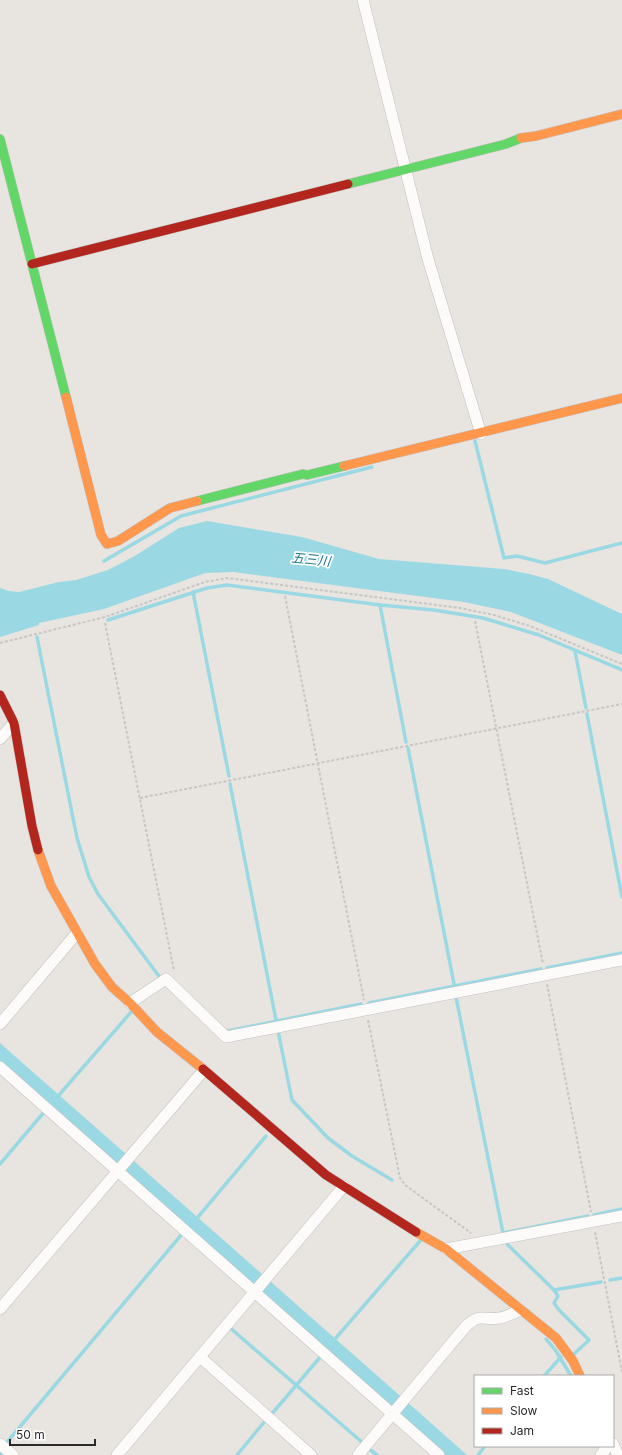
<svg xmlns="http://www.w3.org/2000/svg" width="622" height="1455" viewBox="0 0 622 1455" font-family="Inter,'Noto Sans JP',sans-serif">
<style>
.water{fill:#9ad9e3}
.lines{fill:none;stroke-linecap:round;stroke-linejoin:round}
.stream{stroke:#9ad9e3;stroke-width:3.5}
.street-casing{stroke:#c2c1c1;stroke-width:12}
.fast-casing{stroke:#c2c1c1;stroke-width:10}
.slow-casing{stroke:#c2c1c1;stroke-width:10}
.jam-casing{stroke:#c2c1c1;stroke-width:10}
.path{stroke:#c6c6c5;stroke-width:2;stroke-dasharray:3 2;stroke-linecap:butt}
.street{stroke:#fcfbfa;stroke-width:11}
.fast{stroke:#63d668;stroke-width:9}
.slow{stroke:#ff974d;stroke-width:9}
.jam{stroke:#b3261e;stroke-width:9}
.labels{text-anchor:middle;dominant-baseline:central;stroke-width:3.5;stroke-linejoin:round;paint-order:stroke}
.water-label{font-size:13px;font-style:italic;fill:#18748f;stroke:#fff}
</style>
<rect width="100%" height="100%" fill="#e8e4e0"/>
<!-- water -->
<g class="water">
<path d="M207,521L302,537L379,559L504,569L529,574L548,579L622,614V655L511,612L464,602L233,572L205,573L104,609L39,623V625L0,637V588L9,591L19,592L59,582L76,580L108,570L133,557L179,528Z"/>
<path d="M0,1043L423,1416L467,1455H443L0,1063Z"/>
</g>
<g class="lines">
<!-- stream -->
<g class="stream">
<path d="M475,441L504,558L517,556L545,563L622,543"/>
<path d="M104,561L181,516L372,467"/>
<path d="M193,592L229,776"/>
<path d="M380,605L406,742"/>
<path d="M108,620L207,588L227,585L380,605L434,610L483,618L539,635L622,670"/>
<path d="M37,637L77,838L89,877L98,894L161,979"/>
<path d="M575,651L586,708"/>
<path d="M587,714L622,897"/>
<path d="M408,748L455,989"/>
<path d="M230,784L276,1020"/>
<path d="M547,968L622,953"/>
<path d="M456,997L503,1233L588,1216"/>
<path d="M369,1003L541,969"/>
<path d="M228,1031L361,1004"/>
<path d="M278,1031L292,1100L328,1138L352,1156L392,1180"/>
<path d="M59,1095L132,1011"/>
<path d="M0,1164L45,1111"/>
<path d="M594,1215L622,1209"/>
<path d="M198,1217L266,1136"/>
<path d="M507,1244L554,1290L558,1296L554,1303L559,1310L589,1340L574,1354"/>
<path d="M610,1280L622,1278"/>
<path d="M554,1290L601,1282"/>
<path d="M229,1327L363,1443"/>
<path d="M335,1339L420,1241"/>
<path d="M546,1339L556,1351L571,1376"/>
<path d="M544,1376L561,1357"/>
<path d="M270,1416L322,1355"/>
<path d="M8,1441L182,1234"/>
<path d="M368,1448L377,1455"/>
<path d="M0,1454L2,1455"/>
<path d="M237,1455L265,1421"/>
<path d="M478,1455L485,1446"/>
</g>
<defs>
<g id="street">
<path d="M363,0L428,259L481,434"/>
<path d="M0,739L14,723"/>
<path d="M130,1003L166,979L226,1037L622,960"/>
<path d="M0,1024L77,933"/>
<path d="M0,1067L439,1455"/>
<path d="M446,1249L622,1216"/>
<path d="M0,1309L204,1070"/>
<path d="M200,1357L311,1455"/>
<path d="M0,1444L13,1455"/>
<path d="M613,1444L618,1455"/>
<path d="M117,1455L344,1186"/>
<path d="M358,1455L466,1326C482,1312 483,1321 499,1318C506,1317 514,1313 520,1310"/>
<path d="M601,1455L608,1446"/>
</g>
<g id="fast">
<path d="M0,139L66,397"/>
<path d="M348,184L506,144L521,138"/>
<path d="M197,501L303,474L307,475L344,466"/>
</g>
<g id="slow">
<path d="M521,138L536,136L622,114"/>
<path d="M66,397L101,535L107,544L118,541L170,508L197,501"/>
<path d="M344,466L622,398"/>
<path d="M38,850L51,886L95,964L112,987L130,1003L157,1032L203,1069"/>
<path d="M416,1232L446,1249L556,1338L573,1361L580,1376"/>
</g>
<g id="jam">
<path d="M32,264L348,184"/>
<path d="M0,695L14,723L32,826L38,850"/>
<path d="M203,1069L326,1175L416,1232"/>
</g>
</defs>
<!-- street casing -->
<use href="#street" class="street-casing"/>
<!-- fast casing -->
<use href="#fast" class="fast-casing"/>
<!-- slow casing -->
<use href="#slow" class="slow-casing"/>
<!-- jam casing -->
<use href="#jam" class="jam-casing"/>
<!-- path -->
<g class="path">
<path d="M285,596L364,1000"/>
<path d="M475,621L543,964"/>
<path d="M105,623L174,971"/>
<path d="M0,643L105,617L205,582L227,578L460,608L494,615L530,626L622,664"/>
<path d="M140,798L622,704"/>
<path d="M547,984L591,1212"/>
<path d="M368,1020L400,1178L405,1185L471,1233"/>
<path d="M595,1232L622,1372"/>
</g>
<!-- street -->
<use href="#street" class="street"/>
<!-- fast -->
<use href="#fast" class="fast"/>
<!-- slow -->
<use href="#slow" class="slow"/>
<!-- jam -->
<use href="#jam" class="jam"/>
</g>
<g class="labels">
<!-- water labels -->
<g class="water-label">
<text transform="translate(311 559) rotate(6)">五三川</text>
</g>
</g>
<!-- legend -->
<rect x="474" y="1375" width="140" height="72" fill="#ffffff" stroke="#aaaaaa"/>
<rect x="482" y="1388" width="20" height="6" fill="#63d668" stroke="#aaaaaa"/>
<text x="510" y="1395" font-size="12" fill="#2a2a2a">Fast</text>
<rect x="482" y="1408" width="20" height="6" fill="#ff974d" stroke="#aaaaaa"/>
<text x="510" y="1415" font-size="12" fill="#2a2a2a">Slow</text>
<rect x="482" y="1428" width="20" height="6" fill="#b3261e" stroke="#aaaaaa"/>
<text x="510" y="1435" font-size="12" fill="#2a2a2a">Jam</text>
<!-- scale -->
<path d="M10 1439v6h85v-6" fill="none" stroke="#2a2a2a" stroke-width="2"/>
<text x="16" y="1439" font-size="12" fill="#2a2a2a" stroke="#ffffff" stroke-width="3" paint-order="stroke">50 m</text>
</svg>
